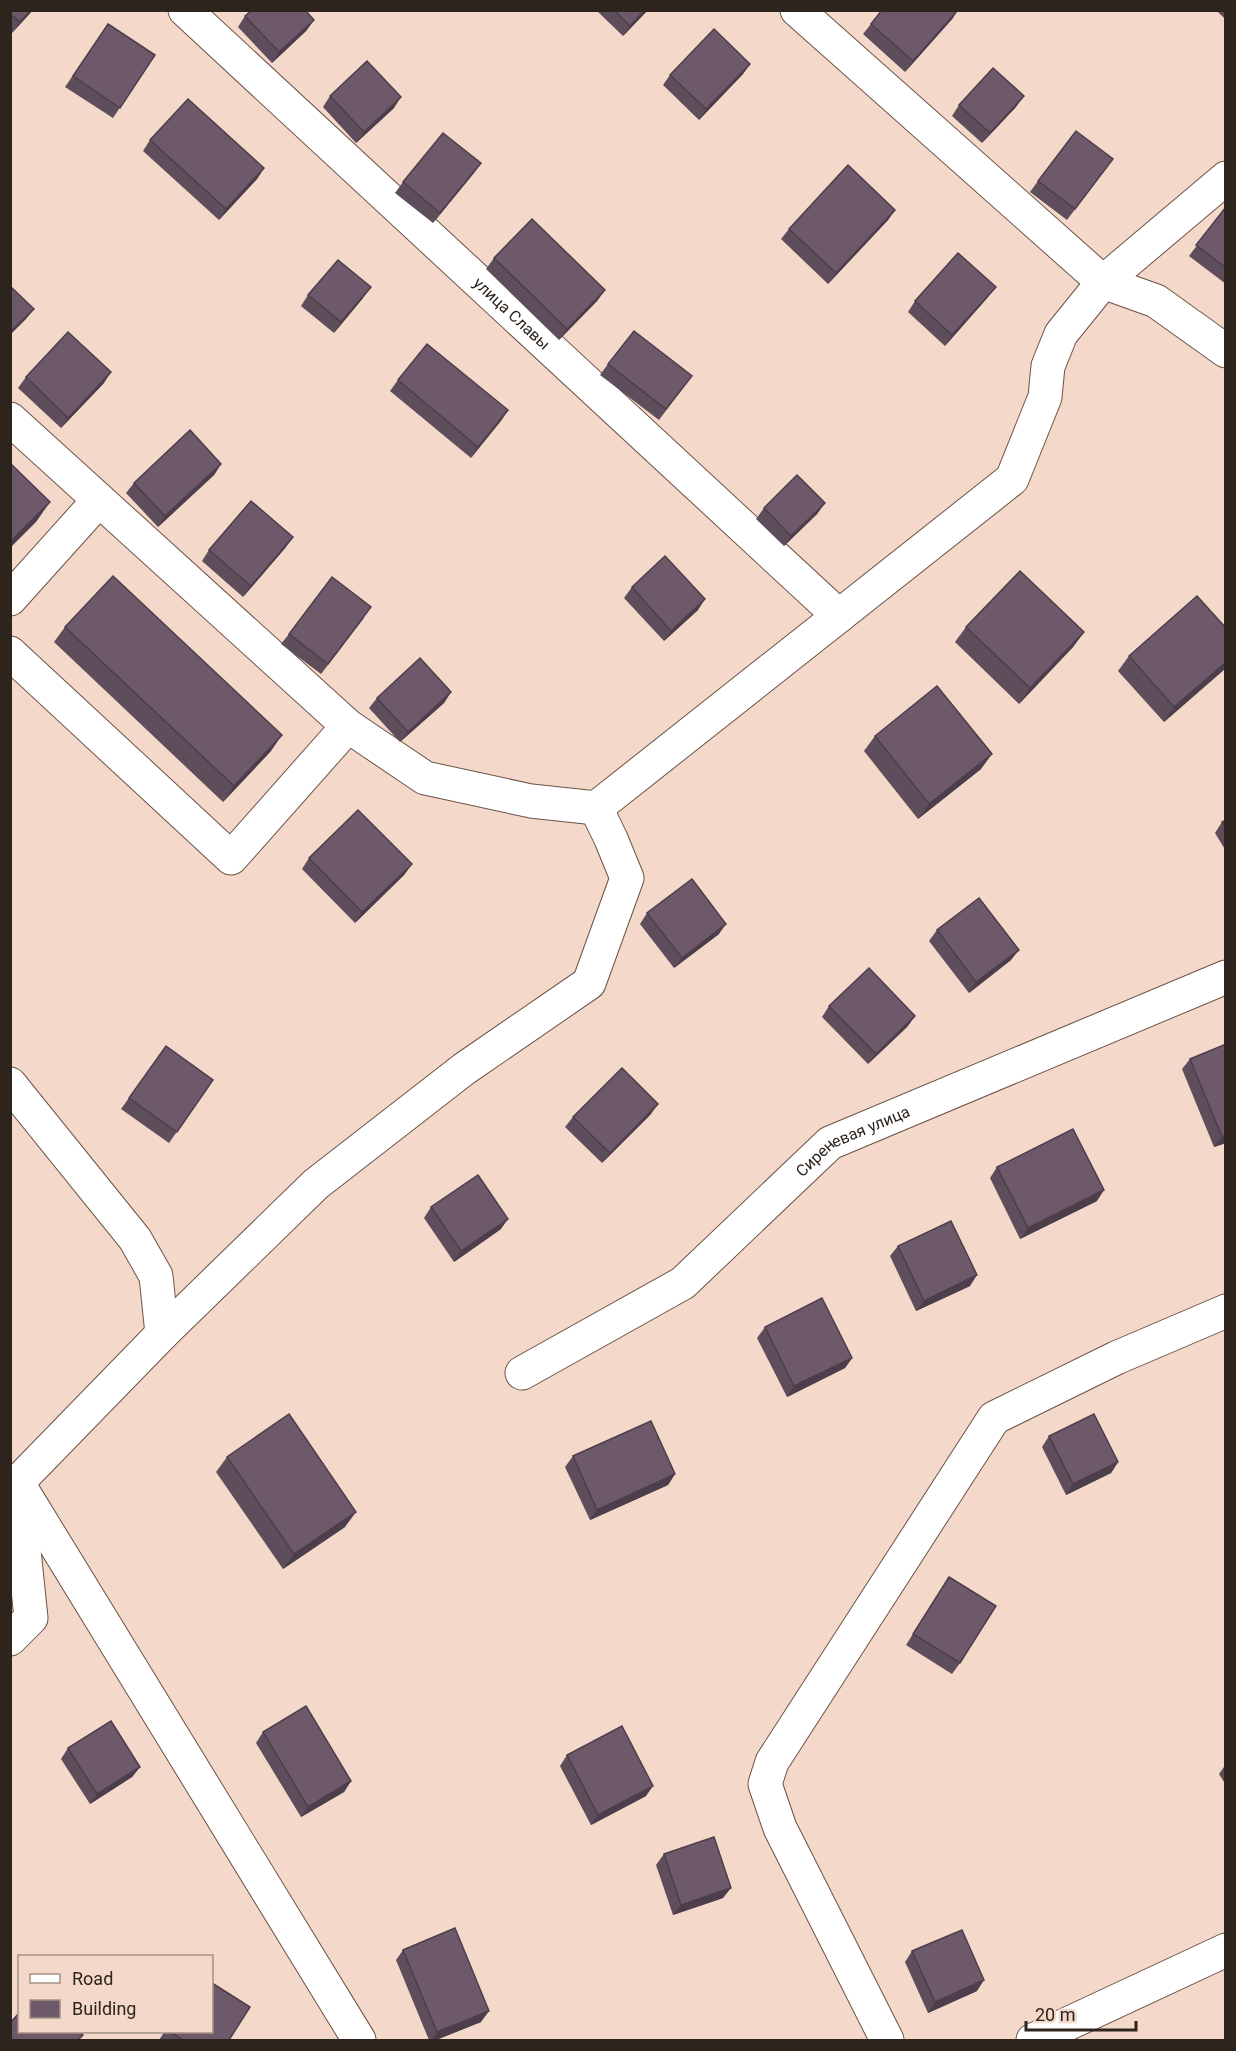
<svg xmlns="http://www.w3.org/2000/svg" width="1236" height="2051" viewBox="0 0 1236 2051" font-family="Roboto,sans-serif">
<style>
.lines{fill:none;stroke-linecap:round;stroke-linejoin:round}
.minor-casing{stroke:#6b5347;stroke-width:35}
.minor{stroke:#fff;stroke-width:33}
.wall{fill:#5e4d5b}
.shaded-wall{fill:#4c3e4a}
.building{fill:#6d596a;stroke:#4c3e4a;stroke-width:1.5}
.labels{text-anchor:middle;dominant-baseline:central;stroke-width:6;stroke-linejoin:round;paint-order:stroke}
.street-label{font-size:16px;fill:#2e241e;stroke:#f4d8c9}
</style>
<rect width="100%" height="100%" fill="#f4d8c9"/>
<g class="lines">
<defs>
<g id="minor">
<path id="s1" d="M185,10L839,616"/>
<path d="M797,10L1103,282L1156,301L1226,351"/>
<path d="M10,419L348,726L425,778L531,801L596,808L1012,479L1045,397L1048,366L1061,334L1103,282L1226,178"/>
<path d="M10,599L99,500"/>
<path d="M10,653L231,858L348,726"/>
<path d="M10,1084L135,1239L156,1276L162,1334"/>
<path id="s2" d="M522,1373L683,1283L830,1143L1226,977"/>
<path d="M22,1490L359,2040"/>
<path d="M10,1639L31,1618L17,1483L162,1334L316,1184L464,1069L589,983L627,878L611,839L596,808"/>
<path d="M887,2040L780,1828L765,1784L772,1762L994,1418L1116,1358L1226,1311"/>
<path d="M1033,2040L1226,1950"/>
</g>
</defs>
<!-- minor casing -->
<use href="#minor" class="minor-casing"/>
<!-- minor -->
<use href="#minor" class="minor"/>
</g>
<!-- wall -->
<g class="wall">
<path d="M10,10H33L12,33L10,31Z"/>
<path d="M596,10H648L623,36Z"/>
<path d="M1216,10H1226V20Z"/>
<path d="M245,16L314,20L306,31L272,63L238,27Z"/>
<path d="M953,18L905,72L863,34L871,24Z"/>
<path d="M108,24L155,55L113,118L65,87Z"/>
<path d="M750,64L743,74L699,120L663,85L670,75Z"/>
<path d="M330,96L394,108L356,143L323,107Z"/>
<path d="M959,105L1016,107L982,143L952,116Z"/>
<path d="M150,140L264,168L257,179L219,220L143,151Z"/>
<path d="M1113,159L1067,220L1030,192L1038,181Z"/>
<path d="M481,163L473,174L433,223L395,193L403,182Z"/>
<path d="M1226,207V284L1189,256Z"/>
<path d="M895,210L888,220L828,284L781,239L789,229Z"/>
<path d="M494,258L605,290L597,301L559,340L486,269Z"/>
<path d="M308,295L363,298L334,333L301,306Z"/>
<path d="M988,297L945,346L908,312L915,301Z"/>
<path d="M608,364L692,376L659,420L600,375Z"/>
<path d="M26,377L104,383L61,428L18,388Z"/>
<path d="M398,380L508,410L471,458L390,391Z"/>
<path d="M221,464L214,475L158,527L126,493L134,483Z"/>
<path d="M825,503L817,514L784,546L756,519L764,508Z"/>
<path d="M286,547L243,597L202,561L209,550Z"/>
<path d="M632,587L698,610L664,641L624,598Z"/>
<path d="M364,618L321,674L281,644L289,634Z"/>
<path d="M65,627L271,751L223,802L54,642Z"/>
<path d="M966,627L1084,632L1073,647L1019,704L955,642Z"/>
<path d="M1129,656L1226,668L1164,722L1118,671Z"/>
<path d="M451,692L444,703L400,742L369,708L377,698Z"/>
<path d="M875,736L981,769L918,819L864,751Z"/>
<path d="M1226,820V851L1215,833L1222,822Z"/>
<path d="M309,858L412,864L404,875L355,923L302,869Z"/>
<path d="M647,913L719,934L674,968L640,924Z"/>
<path d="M937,930L1011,960L969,993L929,941Z"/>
<path d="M829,1006L915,1016L907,1027L868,1064L822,1017Z"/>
<path d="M1226,1044V1143L1214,1147L1182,1069L1190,1059Z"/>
<path d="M166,1046L213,1080L169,1143L121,1109Z"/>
<path d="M651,1114L602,1163L565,1127L573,1117Z"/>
<path d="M997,1167L1097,1201L1020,1239L990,1178Z"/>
<path d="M431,1207L501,1229L454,1262L424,1218Z"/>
<path d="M898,1246L970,1286L916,1311L890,1256Z"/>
<path d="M765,1327L852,1358L845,1368L787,1397L757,1338Z"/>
<path d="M1049,1436L1118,1462L1111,1473L1066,1495L1042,1447Z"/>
<path d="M573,1456L675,1474L668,1485L590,1520L565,1467Z"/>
<path d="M227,1457L345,1527L283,1569L216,1472Z"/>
<path d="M949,1577L960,1663L952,1674L906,1645Z"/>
<path d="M263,1732L351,1781L344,1792L301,1817L256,1743Z"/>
<path d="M68,1748L140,1767L132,1777L90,1804L61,1759Z"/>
<path d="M567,1755L646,1796L591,1825L560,1766Z"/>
<path d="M1226,1764V1785L1219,1774Z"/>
<path d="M664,1854L723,1898L673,1915L656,1865Z"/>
<path d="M403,1950L481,2022L436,2040H429L396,1960Z"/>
<path d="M912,1951L977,1991L928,2013L905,1962Z"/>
<path d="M165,2031H212L229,2040H159Z"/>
</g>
<!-- shaded-wall -->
<g class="shaded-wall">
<path d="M31,10H33L12,33L20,22Z"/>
<path d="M645,10H648L623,36L630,26Z"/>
<path d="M958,10L953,18L905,72L913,61Z"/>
<path d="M314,20L306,31L272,63L279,52Z"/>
<path d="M750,64L743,74L699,120L706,109Z"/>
<path d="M1024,96L1016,107L982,143L990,133Z"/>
<path d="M401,97L394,108L356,143L364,132Z"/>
<path d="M481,163L473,174L433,223L440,213Z"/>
<path d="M264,168L257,179L219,220L226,209Z"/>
<path d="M895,210L888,220L828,284L836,273Z"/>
<path d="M371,287L363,298L334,333L341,322Z"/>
<path d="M996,287L988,297L945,346L952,335Z"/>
<path d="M605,290L597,301L559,340L567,329Z"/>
<path d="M34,309L26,319L10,335V332Z"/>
<path d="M111,372L104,383L61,428L68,418Z"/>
<path d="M508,410L501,421L471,458L478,447Z"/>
<path d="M221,464L214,475L158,527L165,516Z"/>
<path d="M50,502L36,522L10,548V542Z"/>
<path d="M825,503L817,514L784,546L791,536Z"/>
<path d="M293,537L286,547L243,597L251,586Z"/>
<path d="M705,599L698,610L664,641L671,631Z"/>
<path d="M1084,632L1073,647L1019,704L1030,688Z"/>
<path d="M1226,662V668L1164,722L1174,707Z"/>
<path d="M451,692L444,703L400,742L408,732Z"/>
<path d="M282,735L271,751L223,802L234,786Z"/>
<path d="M992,754L981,769L918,819L929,804Z"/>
<path d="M412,864L404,875L355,923L362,912Z"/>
<path d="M726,924L719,934L674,968L682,958Z"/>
<path d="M1019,950L1011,960L969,993L976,982Z"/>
<path d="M915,1016L907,1027L868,1064L876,1054Z"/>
<path d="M658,1104L651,1114L602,1163L610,1153Z"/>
<path d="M1226,1135V1143L1214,1147L1222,1137Z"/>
<path d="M1104,1190L1097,1201L1020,1239L1028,1228Z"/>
<path d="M508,1219L501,1229L454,1262L461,1251Z"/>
<path d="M977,1275L970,1286L916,1311L924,1301Z"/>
<path d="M852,1358L845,1368L787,1397L794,1386Z"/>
<path d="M1118,1462L1111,1473L1066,1495L1073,1484Z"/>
<path d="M675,1474L668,1485L590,1520L597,1510Z"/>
<path d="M356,1512L345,1527L283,1569L294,1554Z"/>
<path d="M140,1767L132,1777L90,1804L97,1794Z"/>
<path d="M351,1781L344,1792L301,1817L308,1807Z"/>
<path d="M653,1786L646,1796L591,1825L598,1815Z"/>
<path d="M731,1888L723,1898L673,1915L681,1905Z"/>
<path d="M984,1980L977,1991L928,2013L935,2002Z"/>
<path d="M489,2011L481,2022L436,2040H432L437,2032Z"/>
</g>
<!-- building -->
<g class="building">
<path d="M10,10H31L20,22L10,14Z"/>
<path d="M252,10H305L314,20L279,52L245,16Z"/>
<path d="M614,10H645L630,26Z"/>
<path d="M882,10H958L913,61L871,24Z"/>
<path d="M108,24L155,55L120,108L73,76Z"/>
<path d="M714,29L750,64L706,109L670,75Z"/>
<path d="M367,61L401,97L364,132L330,96Z"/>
<path d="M993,68L1024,96L990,133L959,105Z"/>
<path d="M188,99L264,168L226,209L150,140Z"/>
<path d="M1076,131L1113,159L1075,209L1038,181Z"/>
<path d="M443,133L481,163L440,213L403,182Z"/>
<path d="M848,165L895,210L836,273L789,229Z"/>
<path d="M1226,207V268L1196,245Z"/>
<path d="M532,219L605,290L567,329L494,258Z"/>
<path d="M958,253L996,287L952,335L915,301Z"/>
<path d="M338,260L371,287L341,322L308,295Z"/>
<path d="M10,286L34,309L10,332Z"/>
<path d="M634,331L692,376L666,409L608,364Z"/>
<path d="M68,332L111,372L68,418L26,377Z"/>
<path d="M427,344L508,410L478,447L398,380Z"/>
<path d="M190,430L221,464L165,516L134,483Z"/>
<path d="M10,463L50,502L10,542Z"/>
<path d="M797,475L825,503L791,536L764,508Z"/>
<path d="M251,501L293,537L251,586L209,550Z"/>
<path d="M665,556L705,599L671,631L632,587Z"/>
<path d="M1020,571L1084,632L1030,688L966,627Z"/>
<path d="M113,576L282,735L234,786L65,627Z"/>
<path d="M332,577L371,607L328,664L289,634Z"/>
<path d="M1197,596L1226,628V662L1174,707L1129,656Z"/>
<path d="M420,658L451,692L408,732L377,698Z"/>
<path d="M937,686L992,754L929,804L875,736Z"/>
<path d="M358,810L412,864L362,912L309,858Z"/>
<path d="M1226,820V828L1222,822Z"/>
<path d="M692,879L726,924L682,958L647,913Z"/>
<path d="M979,898L1019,950L976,982L937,930Z"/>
<path d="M869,968L915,1016L876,1054L829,1006Z"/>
<path d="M1226,1044V1135L1222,1137L1190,1059Z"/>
<path d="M166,1046L213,1080L177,1132L129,1098Z"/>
<path d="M622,1068L658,1104L610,1153L573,1117Z"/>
<path d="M1073,1129L1104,1190L1028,1228L997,1167Z"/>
<path d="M478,1175L508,1219L461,1251L431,1207Z"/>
<path d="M951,1221L977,1275L924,1301L898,1246Z"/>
<path d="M822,1298L852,1358L794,1386L765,1327Z"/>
<path d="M289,1414L356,1512L294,1554L227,1457Z"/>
<path d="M1094,1414L1118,1462L1073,1484L1049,1436Z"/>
<path d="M651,1421L675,1474L597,1510L573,1456Z"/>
<path d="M949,1577L996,1606L960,1663L913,1634Z"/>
<path d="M306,1706L351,1781L308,1807L263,1732Z"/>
<path d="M111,1721L140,1767L97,1794L68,1748Z"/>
<path d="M622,1726L653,1786L598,1815L567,1755Z"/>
<path d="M714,1837L731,1888L681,1905L664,1854Z"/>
<path d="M455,1928L489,2011L437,2032L403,1950Z"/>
<path d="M962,1930L984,1980L935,2002L912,1951Z"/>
<path d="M212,1983L250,2007L229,2040H183L169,2031H212Z"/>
<path d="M20,2012V2031H79L83,2035L78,2040H10V2023Z"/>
</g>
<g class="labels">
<!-- street labels -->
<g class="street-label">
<text stroke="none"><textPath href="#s1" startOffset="446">улица Славы</textPath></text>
<text stroke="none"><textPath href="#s2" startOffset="408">Сиреневая улица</textPath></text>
</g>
</g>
<!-- border -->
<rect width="1236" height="2051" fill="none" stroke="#2e241e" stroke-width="24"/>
<!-- legend -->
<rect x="18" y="1955" width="195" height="78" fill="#f4d8c9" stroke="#a59085" stroke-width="1.5"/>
<rect x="30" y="1974" width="30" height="9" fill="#ffffff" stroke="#a59085" stroke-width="1.5"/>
<text x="72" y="1985" font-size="18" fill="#2e241e">Road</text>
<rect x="30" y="2000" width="30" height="18" fill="#6d596a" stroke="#a59085" stroke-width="1.5"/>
<text x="72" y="2015" font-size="18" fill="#2e241e">Building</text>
<!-- scale -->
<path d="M1026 2021v9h110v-9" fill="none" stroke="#2e241e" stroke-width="3"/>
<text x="1035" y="2021" font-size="18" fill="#2e241e" stroke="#f4d8c9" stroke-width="4.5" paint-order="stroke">20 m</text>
</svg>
